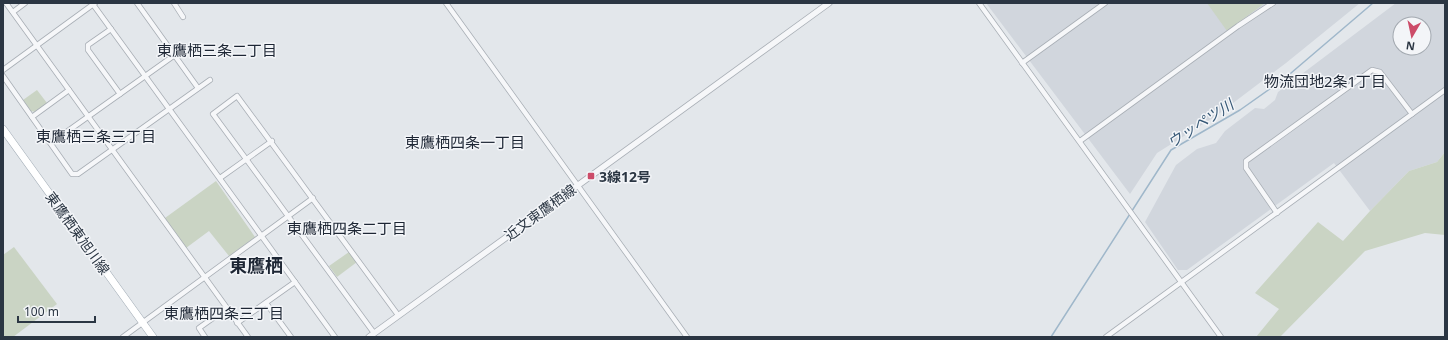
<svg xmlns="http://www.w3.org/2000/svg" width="1448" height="340" viewBox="0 0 1448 340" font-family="'Noto Sans','Noto Sans JP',sans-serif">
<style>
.built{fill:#d1d6dd;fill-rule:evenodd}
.green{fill:#cad4c4}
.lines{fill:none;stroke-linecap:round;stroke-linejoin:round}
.stream{stroke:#9fb7ca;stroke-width:1.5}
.minor-casing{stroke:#a8aeb5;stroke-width:6}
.tertiary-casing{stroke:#a8aeb5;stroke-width:7}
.primary-casing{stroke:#a2acb6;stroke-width:8}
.minor{stroke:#f6f7f9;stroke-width:4.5}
.tertiary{stroke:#f6f7f9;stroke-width:5.5}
.primary{stroke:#fff;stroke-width:7}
.poi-dot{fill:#cc4c69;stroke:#f3f5f8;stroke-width:1.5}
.labels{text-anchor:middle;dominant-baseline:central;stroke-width:3;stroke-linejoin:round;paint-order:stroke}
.poi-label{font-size:14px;font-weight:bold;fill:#2b3643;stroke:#f3f5f8;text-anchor:start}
.street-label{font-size:14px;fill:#2b3643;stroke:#f3f5f8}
.neighbourhood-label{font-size:15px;fill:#1d2634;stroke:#f3f5f8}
.water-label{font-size:15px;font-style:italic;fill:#365876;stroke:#f3f5f8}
.district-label{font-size:18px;font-weight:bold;fill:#1d2634;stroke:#f3f5f8}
</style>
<rect width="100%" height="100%" fill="#e3e7eb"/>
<!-- built -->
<g class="built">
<path d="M986,3H1360L1286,63L1216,116L1157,153L1130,194Z"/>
<path d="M1396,3H1445V152L1437,162L1409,171L1370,211L1334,163L1187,270H1178L1145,222L1176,165L1197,149L1216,143L1225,131L1255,108L1264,109L1275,100L1278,92ZM1400,24H1424V48H1400Z"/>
</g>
<!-- green -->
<g class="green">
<path d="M1207,3H1265L1227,31Z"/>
<path d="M37,90L47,103L35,112L31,111L23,100Z"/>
<path d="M1445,152V235L1425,233L1365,251L1280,337H1256L1279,309L1255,293L1318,222L1343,241L1370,211L1409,171L1437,162Z"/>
<path d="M216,181L255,237L229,256L209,231L186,248L165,218Z"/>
<path d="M14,247L57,304L13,337H3V255Z"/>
<path d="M349,252L357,262L337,277L329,266Z"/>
</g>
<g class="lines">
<!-- stream -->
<path class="stream" d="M1051,337L1171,150L1240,110L1284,79L1373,3"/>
<defs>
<g id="minor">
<path d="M6,3L248,337"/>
<path d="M92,3L335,337"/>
<path d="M137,3L198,88"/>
<path d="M174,3L183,17"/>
<path d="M446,3L687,337"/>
<path d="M979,3L1221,337"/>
<path d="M13,12L25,3"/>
<path d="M111,29L88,45V50L120,94"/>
<path d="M1022,63L1105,3"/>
<path d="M3,70L95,3"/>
<path d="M3,76L72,174H78L210,80"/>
<path d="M32,117L69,90"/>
<path d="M1080,141L1238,26L1273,3"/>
<path d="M51,143L186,47"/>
<path d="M220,178L272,141"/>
<path d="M1277,213L1246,168V161L1372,70L1380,72L1412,114"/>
<path d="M266,303L291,337"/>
<path d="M237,323L295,282"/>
<path d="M374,333L213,114L237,96L398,315"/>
<path d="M123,337L313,198"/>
<path d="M205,337L199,328L227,308"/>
<path d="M1106,337L1445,90"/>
</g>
<path id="tertiary" d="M369,337L829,3"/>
<path id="primary" d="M3,129L153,337"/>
</defs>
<!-- minor casing -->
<use href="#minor" class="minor-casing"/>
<!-- tertiary casing -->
<use href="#tertiary" class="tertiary-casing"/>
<!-- primary casing -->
<use href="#primary" class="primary-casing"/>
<!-- minor -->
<use href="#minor" class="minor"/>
<!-- tertiary -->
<use href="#tertiary" class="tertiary"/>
<!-- primary -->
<use href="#primary" class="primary"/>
</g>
<!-- markers -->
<rect class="poi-dot" x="587" y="172" width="8" height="8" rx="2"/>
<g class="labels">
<!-- poi labels -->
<g class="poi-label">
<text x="599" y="176">3線12号</text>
</g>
<!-- street labels -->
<g class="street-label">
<text transform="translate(540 212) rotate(-36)">近文東鷹栖線</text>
<text transform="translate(78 233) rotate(54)">東鷹栖東旭川線</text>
</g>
<!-- neighbourhood labels -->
<g class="neighbourhood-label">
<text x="217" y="50">東鷹栖三条二丁目</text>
<text x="1325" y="81">物流団地2条1丁目</text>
<text x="96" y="136">東鷹栖三条三丁目</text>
<text x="465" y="142">東鷹栖四条一丁目</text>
<text x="347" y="228">東鷹栖四条二丁目</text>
<text x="224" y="313">東鷹栖四条三丁目</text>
</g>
<!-- water labels -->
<g class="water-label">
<text transform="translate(1200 123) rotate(-33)">ウッペツ川</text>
</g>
<!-- district labels -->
<g class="district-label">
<text x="256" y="265">東鷹栖</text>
</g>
</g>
<!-- border -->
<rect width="1448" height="340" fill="none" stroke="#2b3643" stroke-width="8"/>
<!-- north arrow -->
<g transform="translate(1412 36) rotate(189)"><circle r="19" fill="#f3f5f8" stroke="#a3a9b0"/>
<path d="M0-3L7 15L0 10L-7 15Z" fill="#cc4c69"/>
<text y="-6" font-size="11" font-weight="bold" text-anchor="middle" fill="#2b3643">N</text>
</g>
<!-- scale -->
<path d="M18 316v6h77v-6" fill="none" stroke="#2b3643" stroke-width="2"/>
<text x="24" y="316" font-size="12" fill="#2b3643" stroke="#f3f5f8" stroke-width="3" paint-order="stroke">100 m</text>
</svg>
